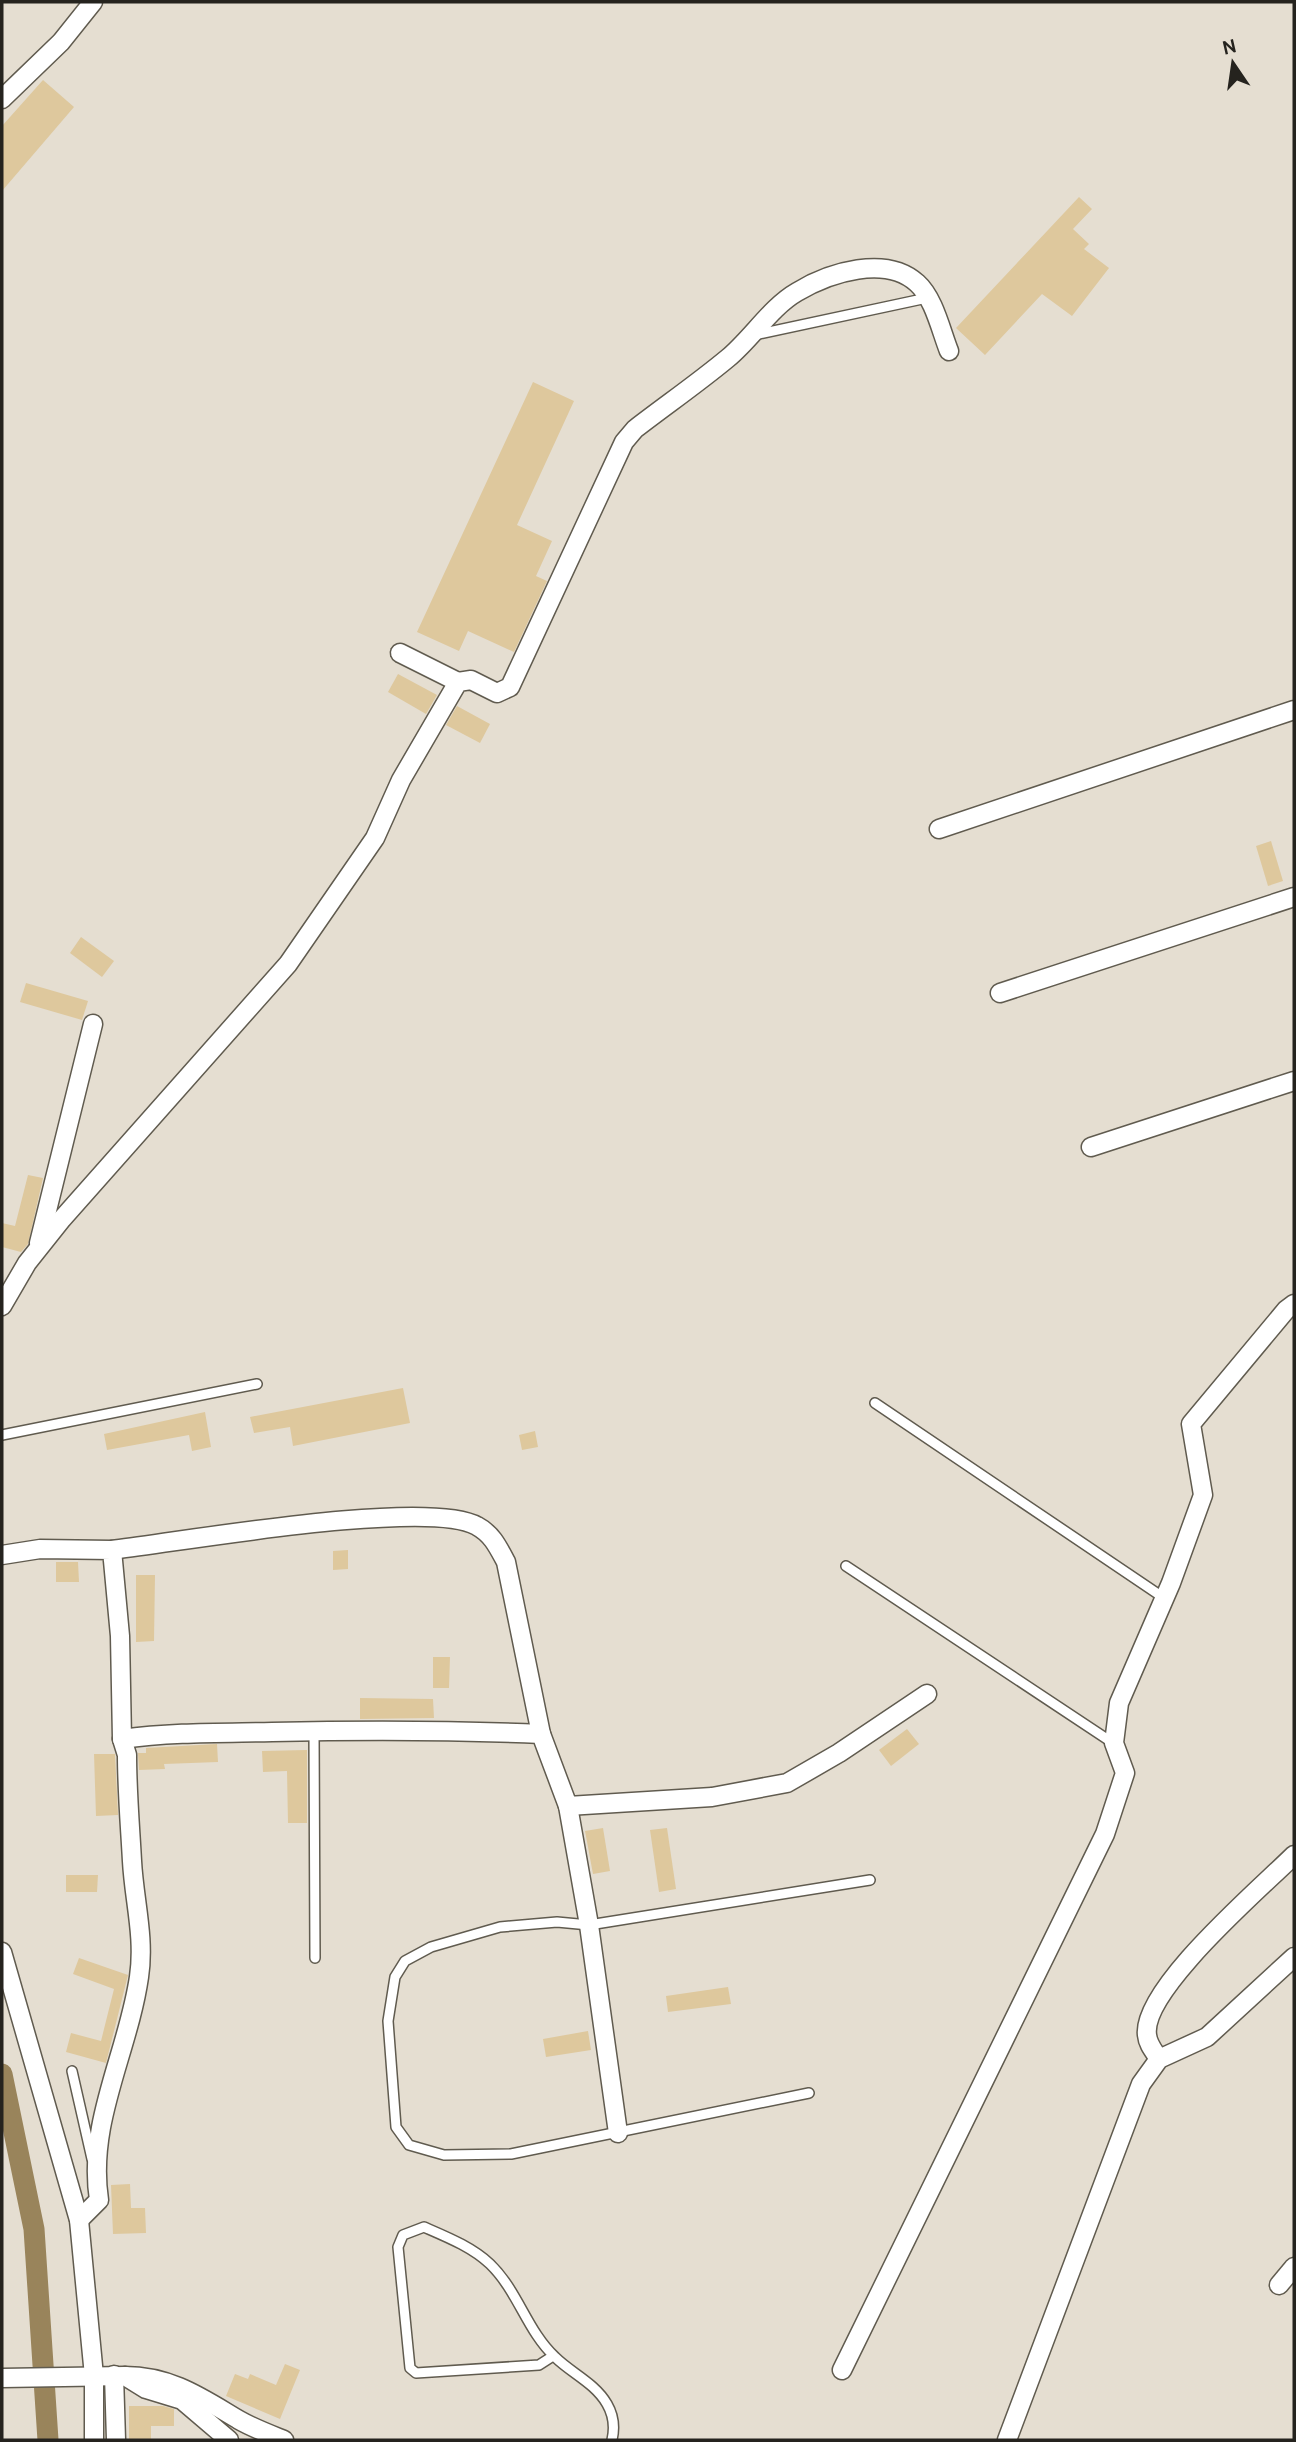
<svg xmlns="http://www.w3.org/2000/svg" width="1296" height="2442" viewBox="0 0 1296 2442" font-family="Cabin,sans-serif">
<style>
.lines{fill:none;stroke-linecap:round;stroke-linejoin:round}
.canal{stroke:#99845b;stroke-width:21}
.building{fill:#dec89d}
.service-casing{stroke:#605b4f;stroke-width:12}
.minor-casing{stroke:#605b4f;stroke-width:21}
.service{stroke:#fff;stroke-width:9}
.minor{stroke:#fff;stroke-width:18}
</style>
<rect width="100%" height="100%" fill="#e5ded1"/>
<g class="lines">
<!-- canal -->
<path class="canal" d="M2,2074L34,2229L48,2440"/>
</g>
<!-- building -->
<g class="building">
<path d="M43,80L74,107L2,191V126Z"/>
<path d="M1079,197L1092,209L1073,229L1089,244L1084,249L1109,268L1072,316L1042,294L985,355L956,328Z"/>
<path d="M533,382L574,401L517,525L552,541L536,576L547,581L514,652L468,631L459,651L417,632Z"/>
<path d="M398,674L437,695L426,714L388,692Z"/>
<path d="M457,706L490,724L480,743L446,725Z"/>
<path d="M1271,841L1283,881L1268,886L1256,846Z"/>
<path d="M81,937L114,961L102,977L70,953Z"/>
<path d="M26,983L88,1001L82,1020L20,1002Z"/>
<path d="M28,1175L43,1178L28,1244L21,1252L2,1247V1223L15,1226Z"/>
<path d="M403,1388L410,1423L293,1446L290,1427L254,1433L250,1417Z"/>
<path d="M205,1412L211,1447L192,1451L189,1435L107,1450L104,1434Z"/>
<path d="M535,1431L538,1447L522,1450L519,1435Z"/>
<path d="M348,1550V1569L333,1570V1551Z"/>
<path d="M56,1562H78L79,1582H56Z"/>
<path d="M136,1575H155L154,1641L136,1642Z"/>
<path d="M433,1657H450L449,1688H433Z"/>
<path d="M360,1698L433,1699L434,1718L360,1719Z"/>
<path d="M907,1729L919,1744L891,1766L879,1750Z"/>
<path d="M217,1744L218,1762L164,1764L165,1769L139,1770L138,1753H146V1748Z"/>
<path d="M307,1750V1823H288L287,1771L263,1772L262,1751Z"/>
<path d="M94,1754H115L118,1815L96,1816Z"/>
<path d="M603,1828L610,1871L593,1874L585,1831Z"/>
<path d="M667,1828L676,1889L659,1892L650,1830Z"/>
<path d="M66,1875H98L97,1892H66Z"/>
<path d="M79,1958L128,1975L106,2063L66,2052L71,2033L101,2041L114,1989L73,1974Z"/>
<path d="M728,1987L731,2004L668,2012L666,1996Z"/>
<path d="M588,2031L591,2050L546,2057L543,2039Z"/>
<path d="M130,2184L131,2208H145L146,2233L113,2234L111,2185Z"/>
<path d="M285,2364L300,2370L280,2419L226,2396L235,2374L248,2379L250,2374L276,2385Z"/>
<path d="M129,2406H163L174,2409V2426H151V2440H129Z"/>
</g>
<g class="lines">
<defs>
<g id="service">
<path d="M754,335L927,298"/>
<path d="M875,1403L1164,1598"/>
<path d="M2,1435L257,1384"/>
<path d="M846,1566L1113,1743"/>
<path d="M314,1731L315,1958"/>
<path d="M72,2071L92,2159"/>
<path d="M809,2093L511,2154L444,2155L409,2145L396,2127L388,2021L395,1977L405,1961L431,1947L500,1927L557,1922L589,1925L870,1880"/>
<path d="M553,2356L539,2365L416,2373L410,2368L398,2247L403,2235L424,2227C447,2237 472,2247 490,2264C518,2291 527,2331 555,2357C571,2373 595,2383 607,2404C614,2416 615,2427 612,2440"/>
</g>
<g id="minor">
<path d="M2,99L61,42L93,2"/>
<path d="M400,653L458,682"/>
<path d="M939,829L1294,710"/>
<path d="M1000,993L1294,897"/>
<path d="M1091,1147L1294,1081"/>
<path d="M39,1243L93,1024"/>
<path d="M2,1306L27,1263L62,1219L288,964L375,838L401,780L458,682L471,680L497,693L510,687L624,442L635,429C666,405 698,383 728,358C752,338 771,307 797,292C830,272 886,255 917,283C934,298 941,331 949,351"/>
<path d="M112,1550C179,1542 428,1498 477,1526C492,1534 498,1547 506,1562L541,1734"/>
<path d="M2,1555L40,1549L112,1550L120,1636L122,1739C172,1732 222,1733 272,1732C362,1730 451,1730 541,1734L568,1806L712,1797L787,1783L839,1753L927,1694"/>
<path d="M568,1806L589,1925L618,2133"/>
<path d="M2,1952L79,2220L94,2376V2440"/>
<path d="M1159,2059C1154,2051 1148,2045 1147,2035C1141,1990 1261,1888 1294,1855"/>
<path d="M79,2220L99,2200C87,2122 128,2053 139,1977C145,1937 134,1900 132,1861C130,1825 127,1790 127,1755L122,1739"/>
<path d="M1279,2285L1294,2267"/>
<path d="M842,2370L1105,1834L1125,1773L1114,1743L1119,1703L1171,1583L1203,1495L1191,1424L1286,1310L1294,1304"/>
<path d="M114,2375L116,2440"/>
<path d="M125,2376C171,2376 202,2398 239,2420C253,2428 269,2434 284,2440"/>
<path d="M2,2378L125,2376L146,2389L182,2400L229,2440"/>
<path d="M1007,2440L1141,2084L1159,2059L1207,2037L1294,1957"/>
</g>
</defs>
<!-- service casing -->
<use href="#service" class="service-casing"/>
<!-- minor casing -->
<use href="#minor" class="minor-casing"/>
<!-- service -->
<use href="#service" class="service"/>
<!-- minor -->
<use href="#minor" class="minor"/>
</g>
<!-- border -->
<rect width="1296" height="2442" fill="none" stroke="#25231e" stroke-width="7"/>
<!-- north arrow -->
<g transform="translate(1233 63) rotate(347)" stroke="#e5ded1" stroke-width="5" paint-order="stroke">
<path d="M0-5L12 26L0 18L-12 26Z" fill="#25231e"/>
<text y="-10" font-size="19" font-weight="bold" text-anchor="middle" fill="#25231e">N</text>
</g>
</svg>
